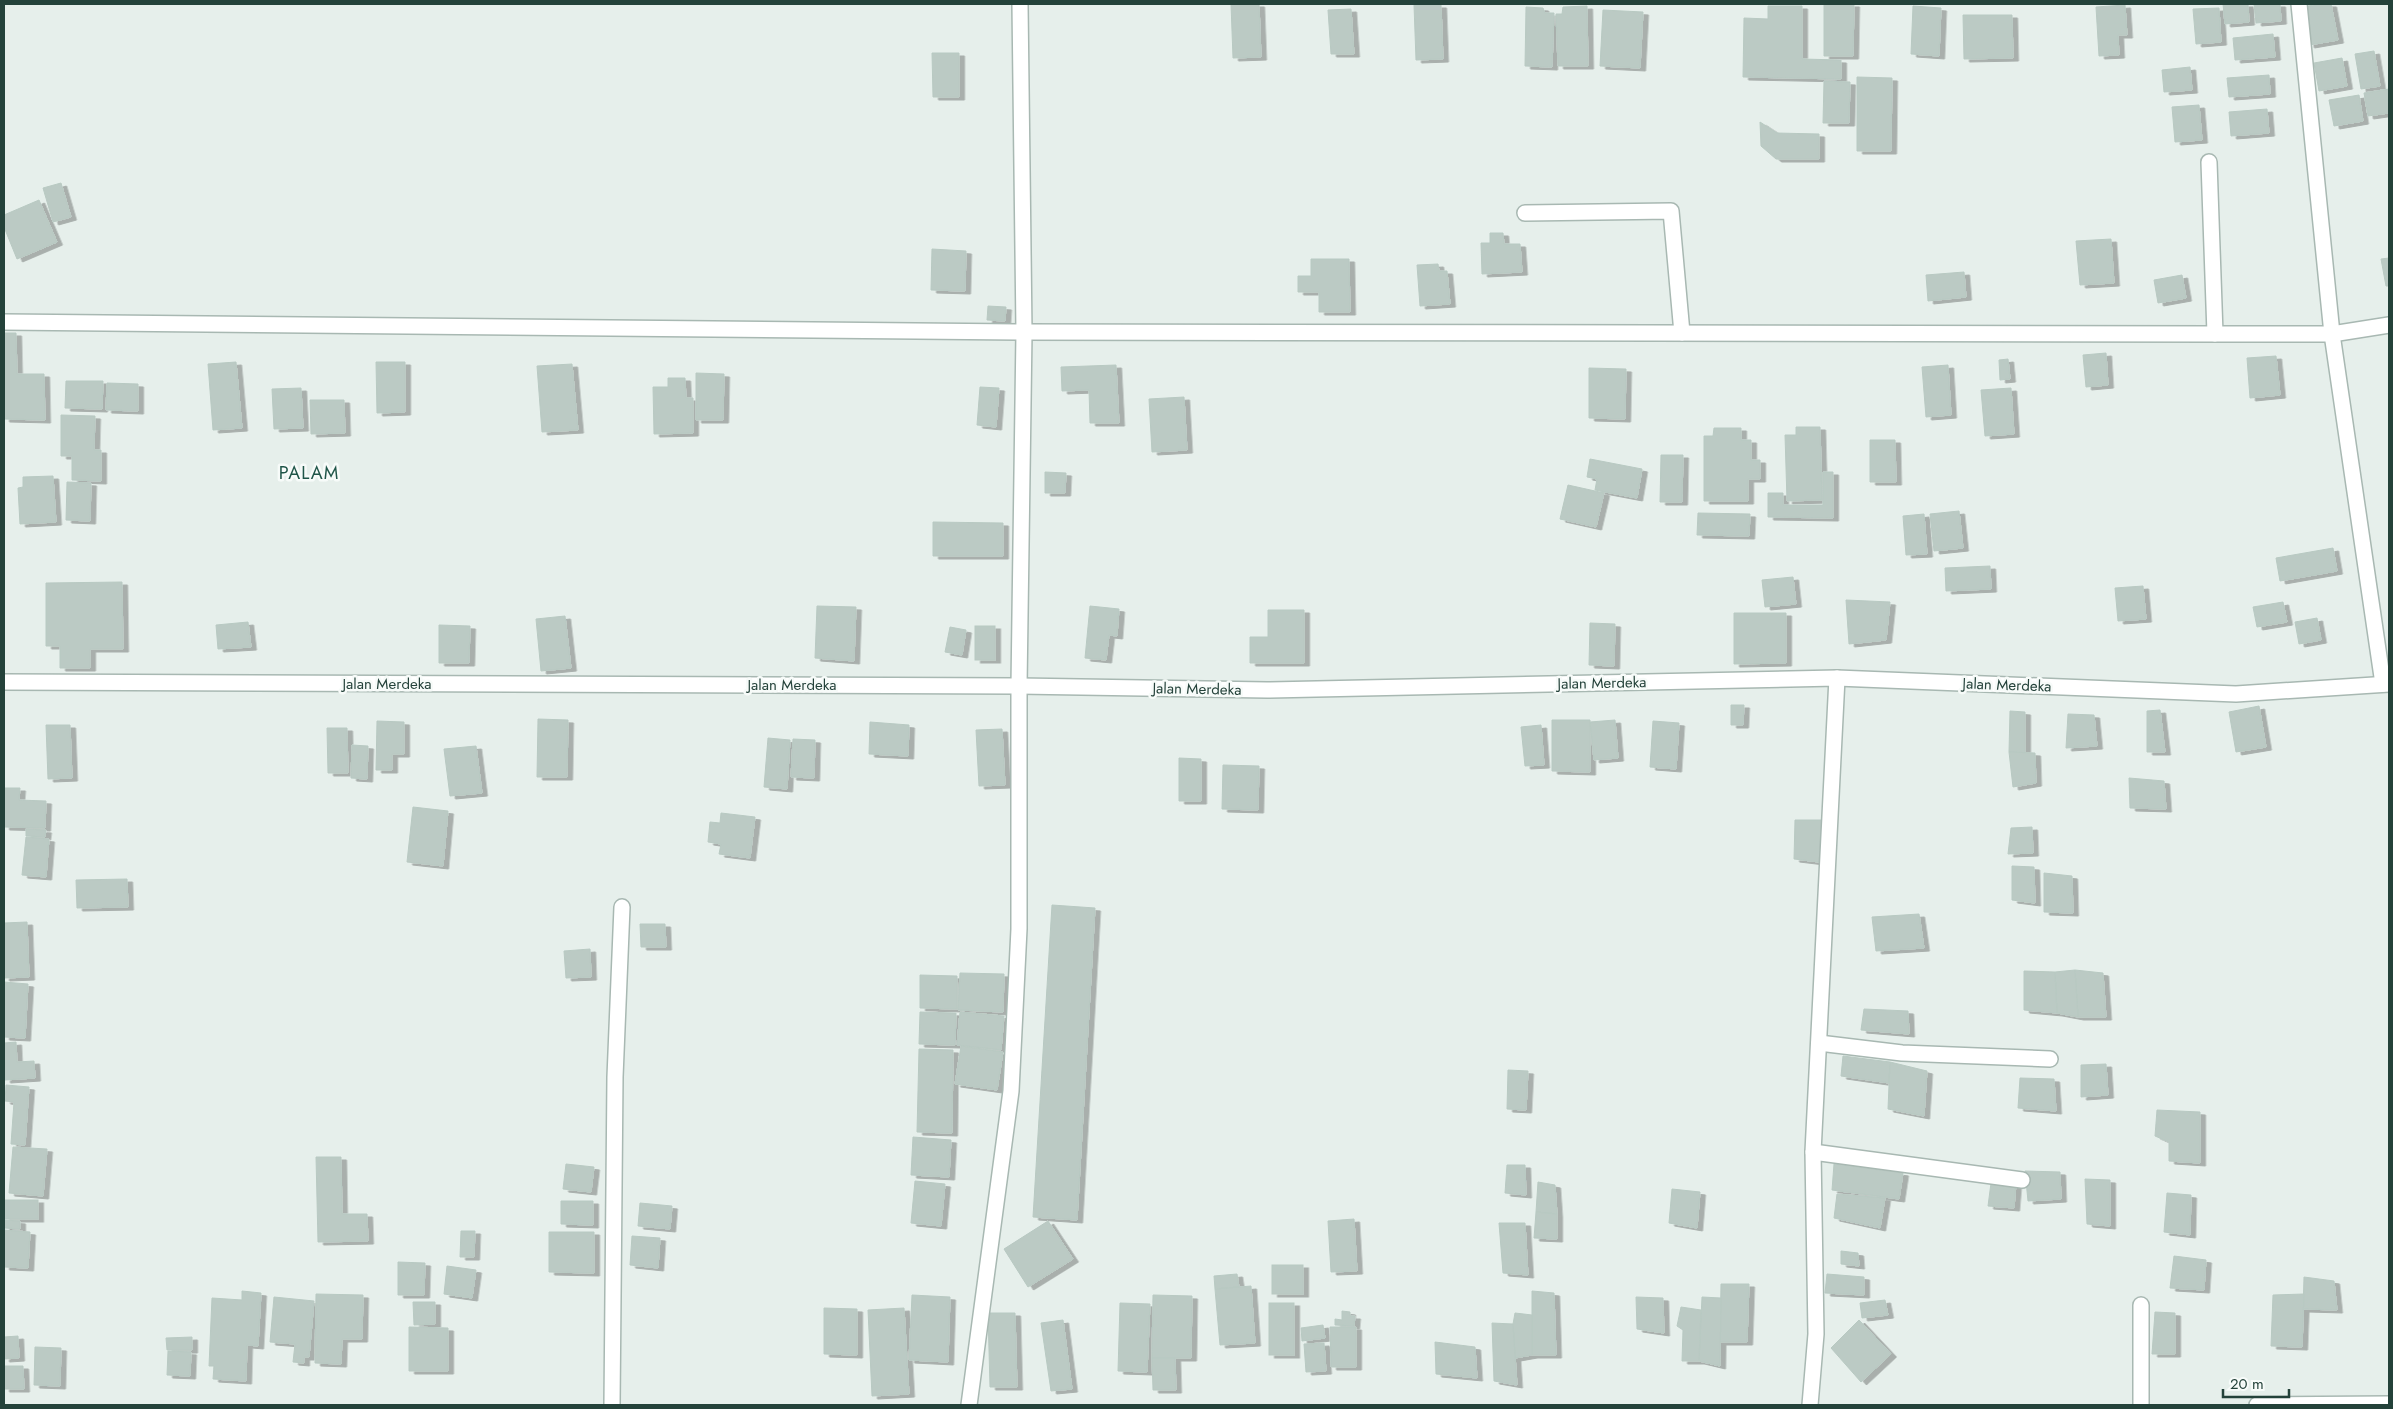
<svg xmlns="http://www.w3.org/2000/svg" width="2393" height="1409" viewBox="0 0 2393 1409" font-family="Jost,sans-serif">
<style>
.building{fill:#bbcac4;stroke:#b8c9c2;filter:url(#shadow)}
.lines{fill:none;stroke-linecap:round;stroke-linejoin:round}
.minor-casing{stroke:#a8b8b2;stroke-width:18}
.minor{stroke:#fff;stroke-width:15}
.labels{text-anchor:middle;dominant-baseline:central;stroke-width:5;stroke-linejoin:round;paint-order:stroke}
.street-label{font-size:15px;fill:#24423a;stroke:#f7fbf9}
.quarter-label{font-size:18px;letter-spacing:1px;fill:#1f5548;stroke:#f7fbf9}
</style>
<defs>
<filter id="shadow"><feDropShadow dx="5.5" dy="3" stdDeviation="0" flood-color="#0004"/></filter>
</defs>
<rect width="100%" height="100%" fill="#e6efeb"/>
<!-- building -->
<g class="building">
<path d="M1231,4H1259L1261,57L1233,58Z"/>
<path d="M1824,4H1854L1853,56H1824Z"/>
<path d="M2223,4H2248L2249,22L2225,24Z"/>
<path d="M2254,4H2280L2281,21L2256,23Z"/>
<path d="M2320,4H2331L2338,40L2309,45L2302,7Z"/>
<path d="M1414,5H1441L1443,59L1416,60Z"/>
<path d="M2125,5L2127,35H2118L2119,55L2099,56L2096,7Z"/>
<path d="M1587,6L1588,66H1558L1556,14H1562L1563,7Z"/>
<path d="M1768,6H1802V59L1841,60V79L1743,77L1744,18L1768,19Z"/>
<path d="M1913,6L1941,8L1939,56L1911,54Z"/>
<path d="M1526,7L1543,8L1545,13H1554L1552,67L1525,66Z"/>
<path d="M2219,8L2221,42L2196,44L2193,9Z"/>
<path d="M1351,9L1354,54H1331L1328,10Z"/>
<path d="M1603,10L1643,12L1640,68L1600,66Z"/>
<path d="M1963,15H2012L2013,58L1964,59Z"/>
<path d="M2273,34L2275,57L2235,60L2233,38Z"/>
<path d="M2374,51L2380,86L2361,89L2355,54Z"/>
<path d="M932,53H959V97H933Z"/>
<path d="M2342,58L2347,86L2319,91L2314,63Z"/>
<path d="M2190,67L2192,90L2164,92L2162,70Z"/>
<path d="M2269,75L2270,94L2229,97L2227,78Z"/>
<path d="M1857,77L1892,78L1891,151H1857Z"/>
<path d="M1824,81L1850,82L1849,123H1823Z"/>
<path d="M2389,89V113L2368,116L2364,93Z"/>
<path d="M2359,95L2363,121L2334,126L2329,100Z"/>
<path d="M2199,105L2202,140L2175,142L2172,107Z"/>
<path d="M2267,109L2269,133L2231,136L2229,112Z"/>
<path d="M1760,122L1777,133L1819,134V159H1776L1761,146Z"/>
<path d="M61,183L71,217L53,222L43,188Z"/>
<path d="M39,200L57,242L17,259L4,227V215Z"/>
<path d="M1490,233H1503L1504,244H1520L1522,272L1482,274L1481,243H1490Z"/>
<path d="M2111,239L2114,283L2080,285L2076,241Z"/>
<path d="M932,249L966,251L965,291L931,290Z"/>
<path d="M2389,258V286H2386L2381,259Z"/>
<path d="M1311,259H1349L1350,312H1319V292H1298V276H1311Z"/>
<path d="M1438,264L1439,271H1447L1450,304L1420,306L1417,265Z"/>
<path d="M1964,272L1966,297L1928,301L1926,275Z"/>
<path d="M2182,275L2186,298L2158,303L2154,280Z"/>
<path d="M988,306L1006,307L1005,321L987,320Z"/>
<path d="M4,333H16L17,374H44L45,420L4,419Z"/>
<path d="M2106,353L2108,385L2086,387L2083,355Z"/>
<path d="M2276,356L2280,395L2250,398L2247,358Z"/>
<path d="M2008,359L2010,379L2000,380L1999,360Z"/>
<path d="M236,362L242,428L213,430L208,364Z"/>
<path d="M376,362H405V412L377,413Z"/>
<path d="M572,364L578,430L542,432L537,366Z"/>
<path d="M1116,365L1119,423H1090L1089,390L1062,391L1061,367Z"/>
<path d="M1948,365L1951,415L1926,417L1922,367Z"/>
<path d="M1589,368L1626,369L1625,419L1589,418Z"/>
<path d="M696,373L724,374L723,420H696Z"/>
<path d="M668,378H685L686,398H693V433L654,434L653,387H668Z"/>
<path d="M66,381H103L102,409L65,408Z"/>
<path d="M107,383L138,384V411L106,410Z"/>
<path d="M980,387L999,388L996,427L977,425Z"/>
<path d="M301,388L303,428L274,429L272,389Z"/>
<path d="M2011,388L2014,434L1985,436L1981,390Z"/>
<path d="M1184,397L1187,450L1152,452L1149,399Z"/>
<path d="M310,400H344L345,433L311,434Z"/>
<path d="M61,415L95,416L94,450H101V481L72,480V456H61Z"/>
<path d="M1796,427H1820L1822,500L1787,501L1785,435H1796Z"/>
<path d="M1714,428H1741V440H1751V460H1760V479H1748V501H1704V436H1713Z"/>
<path d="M1870,440H1895L1896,482H1870Z"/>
<path d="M1661,455H1683L1682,502H1660Z"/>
<path d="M1590,459L1642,469L1637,498L1595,490L1597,479L1587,477Z"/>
<path d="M1045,472L1066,473L1065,493H1045Z"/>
<path d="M1823,472H1833V518L1768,517V493H1783V505H1823Z"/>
<path d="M53,476L56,522L20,524L18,488L23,487V477Z"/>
<path d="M67,482L91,483L90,521L66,520Z"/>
<path d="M1568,485L1604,493L1596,527L1560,519Z"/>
<path d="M1959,511L1963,548L1934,551L1930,514Z"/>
<path d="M1698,513L1750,514L1749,536L1697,535Z"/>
<path d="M1924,514L1927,554L1906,555L1903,516Z"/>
<path d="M933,522L1003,523V556H933Z"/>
<path d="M2333,548L2337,571L2280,581L2276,558Z"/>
<path d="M1990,566L1991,589L1946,591L1945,568Z"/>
<path d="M1793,577L1796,604L1765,607L1762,580Z"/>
<path d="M122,582L123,649H90V668H60V646H46V583Z"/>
<path d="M2143,586L2146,619L2118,621L2115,588Z"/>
<path d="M1846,600L1890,602L1886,640L1849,644Z"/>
<path d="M2283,602L2287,622L2257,627L2253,607Z"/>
<path d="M817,606L856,607L854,661L815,658Z"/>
<path d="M1090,606L1119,609L1117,636L1109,635L1106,660L1085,658Z"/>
<path d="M1268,610H1304V663H1250V637H1268Z"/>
<path d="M1734,613H1786V663L1734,664Z"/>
<path d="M565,616L571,668L541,671L536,619Z"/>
<path d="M2317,618L2321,640L2299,644L2295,622Z"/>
<path d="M248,622L251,647L218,649L216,625Z"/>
<path d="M1590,623L1615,624L1614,666L1589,665Z"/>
<path d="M439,625L470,626L469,663H439Z"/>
<rect x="975" y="626" width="20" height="34"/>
<path d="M950,627L966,630L962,655L945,652Z"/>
<path d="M1731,705H1744L1743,725H1731Z"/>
<path d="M2259,706L2266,747L2236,752L2229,712Z"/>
<path d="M2160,710L2165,752H2147V711Z"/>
<path d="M2010,711L2025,712V753L2009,752Z"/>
<path d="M2068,714L2094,715L2097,746L2066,748Z"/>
<path d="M538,719L568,720L567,777H537Z"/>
<path d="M1552,720H1590V772L1552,771Z"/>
<path d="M1615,720L1618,758L1594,760L1590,722Z"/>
<path d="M377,721L404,722V754H392V770H376Z"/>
<path d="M1653,721L1679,723L1676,769L1650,767Z"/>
<path d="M870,722L909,725L908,756L869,754Z"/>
<path d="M46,725H70L72,778L48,779Z"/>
<path d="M1541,725L1544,765L1525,766L1521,727Z"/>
<path d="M327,728H347L348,773H328Z"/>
<path d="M1002,729L1005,785L979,786L976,730Z"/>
<path d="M768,738L790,740L787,789L764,787Z"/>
<path d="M793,739L815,740L814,778L791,777Z"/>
<path d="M352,745L368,746L367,779L351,778Z"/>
<path d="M476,746L482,793L450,796L444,749Z"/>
<path d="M2009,752L2035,753L2036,783L2013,787Z"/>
<path d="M1179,758L1201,759V801H1179Z"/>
<path d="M1223,765L1259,766L1258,810L1222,809Z"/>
<path d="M2129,778L2164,781L2166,809L2130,808Z"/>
<path d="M4,788H20L19,800L46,801L45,828L4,827Z"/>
<path d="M413,807L448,811L443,866L407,862Z"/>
<path d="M721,813L755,817L750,858L719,854L721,844L708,842L710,822L720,823Z"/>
<path d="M1795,820H1823L1819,862L1794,859Z"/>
<path d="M2032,827L2033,853L2008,854L2011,828Z"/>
<path d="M26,829L46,830L45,837L26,836Z"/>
<path d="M26,837L49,839L46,877L22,875Z"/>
<path d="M2012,866L2034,867L2035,903L2012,900Z"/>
<path d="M2044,873L2072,876L2073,913L2044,912Z"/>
<path d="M127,879L128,907L77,908L76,880Z"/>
<path d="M1052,905L1095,908L1077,1220L1033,1217Z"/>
<path d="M1919,914L1924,948L1876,951L1872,917Z"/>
<path d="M27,922L29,977L4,978V923Z"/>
<path d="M640,924H665L666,947H641Z"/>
<path d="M590,949L591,977L566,978L564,951Z"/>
<path d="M2075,970L2103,973L2106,1017H2078Z"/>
<path d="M2075,970L2078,1017L2057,1013L2055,972Z"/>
<path d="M2024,971L2055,972L2057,1013L2024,1010Z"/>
<path d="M960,973L1004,974L1003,1012L958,1010Z"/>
<path d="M920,975L957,976V1009L920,1008Z"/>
<path d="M4,982L28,984L25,1038L4,1037Z"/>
<path d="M1864,1009L1908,1011L1909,1034L1861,1030Z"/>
<path d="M920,1012L956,1013L955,1045L919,1044Z"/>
<path d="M960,1012L1004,1016L1001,1050L957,1045Z"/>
<path d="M16,1042L17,1062L34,1061L35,1078L5,1080L4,1043Z"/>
<path d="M961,1046L1003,1052L997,1090L955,1084Z"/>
<path d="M919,1049L953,1050L952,1133L917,1132Z"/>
<path d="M1843,1056L1890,1062L1889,1083L1841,1076Z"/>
<path d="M1890,1062L1927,1071L1924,1116L1888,1109Z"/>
<path d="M2106,1064L2108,1095L2081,1097V1065Z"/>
<path d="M1508,1070L1528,1071L1526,1110L1507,1109Z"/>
<path d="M2020,1078L2054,1079L2056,1111L2018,1108Z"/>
<path d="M6,1085L29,1087L25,1145L11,1144L14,1102L5,1101Z"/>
<path d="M2157,1110L2200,1112V1163L2169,1161V1142L2155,1136Z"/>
<path d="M913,1137L951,1140L949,1177L911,1175Z"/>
<path d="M13,1147L47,1149L43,1196L9,1193Z"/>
<path d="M316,1157H341L342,1214H367L368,1241L318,1242Z"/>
<path d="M566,1164L594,1167L591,1192L563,1189Z"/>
<path d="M1834,1164L1903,1173L1899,1199L1832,1190Z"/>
<path d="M1507,1165H1525L1526,1195L1505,1193Z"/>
<path d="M2025,1171L2060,1172L2061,1199L2028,1201Z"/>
<path d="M2085,1179L2110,1180V1226L2087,1224Z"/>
<path d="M915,1181L945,1184L941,1226L911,1223Z"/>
<path d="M1538,1182L1555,1185L1557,1214L1536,1212Z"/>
<path d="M1991,1183L2016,1184L2014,1208L1988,1206Z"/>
<path d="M1672,1189L1700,1192L1697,1228L1669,1223Z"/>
<path d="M2167,1193L2191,1195L2190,1235L2164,1232Z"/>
<path d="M1837,1194L1885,1198L1880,1228L1834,1218Z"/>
<rect x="4" y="1200" width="34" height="19"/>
<path d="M561,1201H593V1225L561,1224Z"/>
<path d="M640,1203L672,1206L670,1229L638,1226Z"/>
<path d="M1536,1212L1557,1214V1239L1534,1238Z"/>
<path d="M1354,1219L1357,1271L1331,1272L1328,1221Z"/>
<path d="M4,1220L20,1221V1229L4,1228Z"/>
<path d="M1048,1221L1073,1259L1028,1287L1004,1249Z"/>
<path d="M1499,1223H1525L1528,1275L1503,1273Z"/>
<path d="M4,1230L30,1232L28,1268L4,1267Z"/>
<path d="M461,1231H475L474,1257H460Z"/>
<path d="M549,1232H594V1273L549,1272Z"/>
<path d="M632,1236L660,1238L658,1268L630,1265Z"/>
<path d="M1841,1251L1858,1253L1859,1266L1841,1264Z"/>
<path d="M2174,1256L2206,1260L2204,1290L2170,1288Z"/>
<path d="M398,1262L425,1263L424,1295H398Z"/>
<rect x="1272" y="1265" width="31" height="29"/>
<path d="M447,1266L476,1270L472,1298L444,1294Z"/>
<path d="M1237,1274L1239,1287L1215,1289L1214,1276Z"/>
<path d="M1827,1274L1864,1277V1295L1825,1293Z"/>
<path d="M2304,1277L2334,1281L2337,1310L2303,1309Z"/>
<path d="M1721,1284H1749L1747,1342H1720Z"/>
<path d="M1251,1286L1255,1343L1220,1345L1215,1289Z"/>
<path d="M242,1291L261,1293L258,1346L247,1345L246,1381L213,1379L214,1366H209L212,1298L242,1300Z"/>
<path d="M1532,1291L1554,1293L1556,1355H1532Z"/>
<path d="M316,1294L363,1295L362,1339H342L341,1364L315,1363Z"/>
<path d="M2304,1294L2302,1347L2271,1346L2273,1295Z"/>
<path d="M912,1295L950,1297L948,1362L909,1360Z"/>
<path d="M1153,1295L1192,1296L1191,1358H1152Z"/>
<path d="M274,1297L314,1301L309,1357H304V1363L293,1362L295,1344L270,1342Z"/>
<path d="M1636,1297L1663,1298L1664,1333L1637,1329Z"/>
<path d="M1702,1297L1721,1298L1720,1366L1699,1361Z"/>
<path d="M1885,1300L1888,1315L1862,1318L1860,1303Z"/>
<path d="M413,1302H435V1324L414,1325Z"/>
<path d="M1120,1303L1150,1304L1147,1372L1118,1371Z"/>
<rect x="1269" y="1303" width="25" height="52"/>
<path d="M1681,1307L1701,1310L1699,1361H1682L1683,1330L1677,1326Z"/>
<path d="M824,1308L857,1309V1355L824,1354Z"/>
<path d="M904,1308L909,1394L872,1396L868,1310Z"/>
<path d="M1342,1311L1350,1312V1316H1355L1354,1326L1335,1325V1319L1342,1320Z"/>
<path d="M2155,1312L2175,1313V1354H2152Z"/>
<path d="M988,1313H1015L1017,1387H990Z"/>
<path d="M1515,1313L1532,1315V1355L1515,1358L1513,1324Z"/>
<path d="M1063,1320L1072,1389L1051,1391L1041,1323Z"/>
<path d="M1859,1320L1891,1354L1861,1382L1831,1348Z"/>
<path d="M1492,1323L1513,1324L1517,1385L1494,1381Z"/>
<path d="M1323,1325L1325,1338L1302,1341L1301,1328Z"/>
<path d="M409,1327L448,1328V1371H409Z"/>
<path d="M1330,1327H1356V1367H1331Z"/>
<path d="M18,1336L19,1358L4,1359V1337Z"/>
<path d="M192,1337V1350H167L166,1338Z"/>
<path d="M1435,1342L1475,1347L1477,1378L1436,1374Z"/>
<path d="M1324,1343L1326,1371L1306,1372L1304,1344Z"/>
<path d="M35,1347L61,1348L60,1386L34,1385Z"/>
<path d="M168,1351L191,1352L190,1376L167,1375Z"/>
<path d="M1152,1358H1175L1176,1390H1153Z"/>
<path d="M4,1366H23L24,1389H4Z"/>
</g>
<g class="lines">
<defs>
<g id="minor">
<path d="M2299,4L2332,334L2383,684"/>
<path d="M2209,162L2215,334"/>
<path d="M1525,213L1671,211L1682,333"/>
<path d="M4,322L1024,332L2215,334H2332L2389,325"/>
<path d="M4,682L1019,686L1267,690L1837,678L2236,694L2389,684"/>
<path d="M1819,1043L1902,1053L2050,1059"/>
<path d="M1813,1152L2022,1180"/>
<path d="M612,1405L615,1077L622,907"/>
<path d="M969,1405L1011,1091L1019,929V686L1024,332L1020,4"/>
<path d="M1810,1405L1816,1334L1813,1152L1837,678"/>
<path d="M2141,1405V1305"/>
<path d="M2257,1405L2389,1404"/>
</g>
</defs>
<!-- minor casing -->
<use href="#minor" class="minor-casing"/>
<!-- minor -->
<use href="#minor" class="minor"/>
</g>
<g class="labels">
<!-- street labels -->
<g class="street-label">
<text transform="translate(1602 683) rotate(-1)">Jalan Merdeka</text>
<text x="387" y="684">Jalan Merdeka</text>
<text x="792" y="685">Jalan Merdeka</text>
<text transform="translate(2007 685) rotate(2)">Jalan Merdeka</text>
<text transform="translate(1197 689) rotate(1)">Jalan Merdeka</text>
</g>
<!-- quarter labels -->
<g class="quarter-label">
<text x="309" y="473">PALAM</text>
</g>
</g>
<!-- border -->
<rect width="2393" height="1409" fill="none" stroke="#24423a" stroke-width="10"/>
<!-- scale -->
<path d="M2223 1389v8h66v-8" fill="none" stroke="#24423a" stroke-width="2.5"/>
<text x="2230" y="1389" font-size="15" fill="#24423a" stroke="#f7fbf9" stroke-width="4" paint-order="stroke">20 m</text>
</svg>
